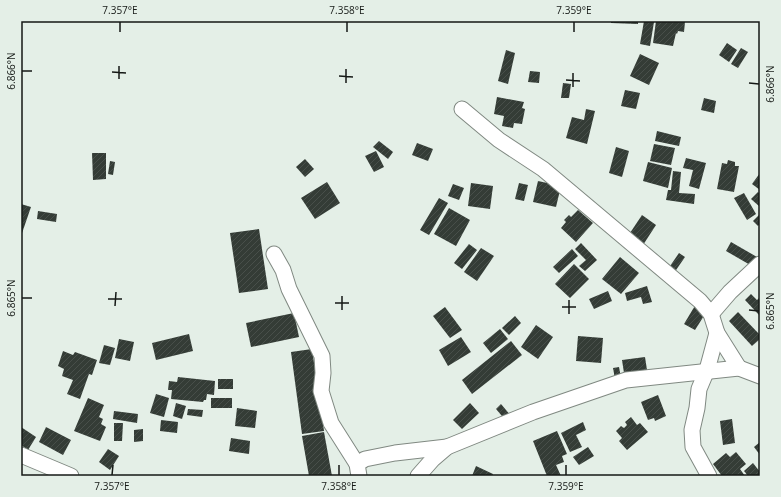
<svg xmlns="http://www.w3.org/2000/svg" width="781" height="497" viewBox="0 0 781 497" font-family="'Open Sans',sans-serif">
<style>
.building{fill:url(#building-hatch)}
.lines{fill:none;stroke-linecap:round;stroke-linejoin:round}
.minor-casing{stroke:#808982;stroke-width:17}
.minor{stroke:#fff;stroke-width:15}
.ticks{fill:none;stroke:#151916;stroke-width:1.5}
.neatline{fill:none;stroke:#151916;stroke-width:1.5}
.ticks-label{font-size:10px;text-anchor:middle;fill:#151916}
</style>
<defs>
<pattern id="building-hatch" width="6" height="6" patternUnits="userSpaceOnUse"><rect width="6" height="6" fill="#343c36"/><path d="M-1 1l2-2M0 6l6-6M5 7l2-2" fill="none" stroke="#484f4a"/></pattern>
</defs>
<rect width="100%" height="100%" fill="#e4efe7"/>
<!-- building -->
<g class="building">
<path d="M611,21H638V24L611,23Z"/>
<path d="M644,21L654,22L650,46L640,44Z"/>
<path d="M656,21L685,22L684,32L678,31L677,34L676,33L673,46L653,43Z"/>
<path d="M727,43L737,50L729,62L719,55Z"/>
<path d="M741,48L748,52L738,68L731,64Z"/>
<path d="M506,50L515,53L508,84L498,81Z"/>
<path d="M640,54L659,63L649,85L630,76Z"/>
<path d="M530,71L540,72L539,83L528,82Z"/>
<path d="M563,83L571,84L569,98H561Z"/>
<path d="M625,90L640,93L636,109L621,106Z"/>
<path d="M497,97L524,102L522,108L525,109L522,124L514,123L513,128L502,126L504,116L494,114Z"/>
<path d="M704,98L716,101L714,113L701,110Z"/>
<path d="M586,109L595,111L587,144L566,138L572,117L584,120Z"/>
<path d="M657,131L681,137L679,146L655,141Z"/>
<path d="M379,141L393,152L388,159L373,147Z"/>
<path d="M417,143L433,149L428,161L412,155Z"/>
<path d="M654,144L675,148L671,165L650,161Z"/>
<path d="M616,147L629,151L622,177L609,173Z"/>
<path d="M376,151L384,167L374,172L365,156Z"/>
<path d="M92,153H106V179L93,180Z"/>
<path d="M686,158L706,163L699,189L689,186L693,170L683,168Z"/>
<path d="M305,159L314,169L305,177L296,167Z"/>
<path d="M728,160L735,162V166H739L734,192L717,189L722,163L727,164Z"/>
<path d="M110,161L115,162L113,175L108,174Z"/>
<path d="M648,162L672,168L668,188L643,181Z"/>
<path d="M673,171L681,172L679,193L695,194L694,204L666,200L668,190H671Z"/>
<path d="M760,173V190L752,184Z"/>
<path d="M538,181L561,186L556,207L533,202Z"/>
<path d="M327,182L340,203L315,219L301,198Z"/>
<path d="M471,183L493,186L490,209L468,206Z"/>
<path d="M519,183L528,185L524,201L515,199Z"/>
<path d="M453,184L464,188L459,200L448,196Z"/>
<path d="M758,192L760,194V207L751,199Z"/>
<path d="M744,193L756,214L747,220L734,198Z"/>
<path d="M439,198L448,203L429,235L420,230Z"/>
<path d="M21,204L31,207L21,236Z"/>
<path d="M449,208L470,220L456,246L434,234Z"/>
<path d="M578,210L593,223L576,242L561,228L566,222L564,220L569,215L571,217Z"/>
<path d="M38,211L57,214L56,222L37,219Z"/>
<path d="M760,214V224L758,226L753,221Z"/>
<path d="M642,215L656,225L643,245L628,236Z"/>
<path d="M259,229L268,289L239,293L230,233Z"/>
<path d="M731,242L757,257L752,266L726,251Z"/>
<path d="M581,243L597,260L585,271L579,266L586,260L575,249Z"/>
<path d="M469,244L477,250L462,269L454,263Z"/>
<path d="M481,248L494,256L477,281L464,272Z"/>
<path d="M572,249L578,256L559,273L553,267Z"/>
<path d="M679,253L685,257L674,273L668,269Z"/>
<path d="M620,257L639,273L621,294L602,279Z"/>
<path d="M574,264L589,279L570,298L555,284Z"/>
<path d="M647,286L652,302L643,304L641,297L627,301L625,293Z"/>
<path d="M608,291L612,301L594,309L589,299Z"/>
<path d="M751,294L757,300L760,297V316L745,300Z"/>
<path d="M696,304L707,311L695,330L684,324Z"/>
<path d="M445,307L462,330L450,338L433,316Z"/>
<path d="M738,312L760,335V339L752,346L729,321Z"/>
<path d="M294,313L299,337L251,347L246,323Z"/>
<path d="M515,316L521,323L509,335L502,328Z"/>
<path d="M536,325L553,337L538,359L521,347Z"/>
<path d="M500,329L508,339L491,353L483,343Z"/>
<path d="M189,334L193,351L156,360L152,343Z"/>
<path d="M578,336L603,338L601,363L576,361Z"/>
<path d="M461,337L471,352L448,366L439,350Z"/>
<path d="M119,339L134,342L130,361L115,358Z"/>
<path d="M511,341L522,355L472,394L462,380Z"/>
<path d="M104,345L115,348L110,365L99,363Z"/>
<path d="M312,349L324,431L302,434L291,352Z"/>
<path d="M63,351L73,355L75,352L97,360L92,375L89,374L80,399L67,394L73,380L62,376L64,369L58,366Z"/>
<path d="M645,357L647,370L624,373L622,360Z"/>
<path d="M619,367L621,378L615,379L613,368Z"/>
<path d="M178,377L215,381L214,395L207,394L206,400H204L203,402L171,399L172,390H168L169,381L177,382Z"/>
<rect x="218" y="379" width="15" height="10"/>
<path d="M156,394L169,398L164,417L150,413Z"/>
<path d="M658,395L666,416L655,421L654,418L648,420L641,402Z"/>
<path d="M88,398L104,405L99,417L103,419L101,424L106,427L100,441L74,431Z"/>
<rect x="211" y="398" width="21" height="10"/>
<path d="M176,403L186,406L182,419L173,416Z"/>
<path d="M470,403L479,413L462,429L453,420Z"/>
<path d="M501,404L512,417L507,422L496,409Z"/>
<path d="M237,408L257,411L255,428L235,426Z"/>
<path d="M188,409L203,410L202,417L187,415Z"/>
<path d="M114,411L138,414L137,423L113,419Z"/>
<path d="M631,417L637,425L640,423L648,432L627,450L619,441L622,438L616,431L621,426L624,428L627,425L625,422Z"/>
<path d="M732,419L735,443L723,445L720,421Z"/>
<path d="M161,420L178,422L177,433L160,431Z"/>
<path d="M583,422L586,430L576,435L582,447L570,452L561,433Z"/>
<path d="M114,423H123L122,441H114Z"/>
<path d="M21,427L36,437L28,450L21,445Z"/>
<path d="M46,427L71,440L63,455L39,442Z"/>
<path d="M143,429V441L134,442V430Z"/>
<path d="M557,431L567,454L562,456L564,462L556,465L561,476H547L533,441Z"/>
<path d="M324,432L332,476H309L302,436Z"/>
<path d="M231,438L250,441L249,454L229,451Z"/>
<path d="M760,442V455L754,447Z"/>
<path d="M588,447L594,456L579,465L573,457Z"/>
<path d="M108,449L119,456L110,470L99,462Z"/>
<path d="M736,452L746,464L740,469L745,476H722L713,464L726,453L730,457Z"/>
<path d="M753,463L760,472V476H748L744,471Z"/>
<path d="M476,466L493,474L492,476H472Z"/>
</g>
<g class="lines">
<defs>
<g id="minor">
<path d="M462,109L499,140L543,169L700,301L711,314L717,333L739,368"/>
<path d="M274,254L283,270L289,289L322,356L323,373L321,391L331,423L357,464"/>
<path d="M711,314L730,292L760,264"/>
<path d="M21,455L71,476"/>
<path d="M359,476L357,464L365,459L395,453L447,447"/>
<path d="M418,476L433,459L447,447L533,412L626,380L739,368L760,376"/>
<path d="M709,476L693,447L692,430L697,408L699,389L707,370L717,333"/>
</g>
</defs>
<!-- minor casing -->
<use href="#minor" class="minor-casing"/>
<!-- minor -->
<use href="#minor" class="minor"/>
</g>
<!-- ticks -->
<path class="ticks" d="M120,32V22M347,32V22M574,32V22M22,71H32M112,72L126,73M339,76L353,77M119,79V66M566,80L580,81M346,83V69M749,83L759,84M573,87V73M22,298H32M108,299H122M335,303H349M115,306L116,292M562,307H576M342,310V296M749,310L759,311M569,314V300M112,475L113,465M339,475V465M566,475V465"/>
<!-- border -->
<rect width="781" height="497" fill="none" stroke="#e4efe7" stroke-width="44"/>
<rect x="22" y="22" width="737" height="453" class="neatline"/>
<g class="ticks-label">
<text x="120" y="14">7.357°E</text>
<text x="347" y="14">7.358°E</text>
<text x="574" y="14">7.359°E</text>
<text transform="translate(11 71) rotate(-90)" y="4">6.866°N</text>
<text transform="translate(770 84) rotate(-90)" y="4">6.866°N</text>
<text transform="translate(11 298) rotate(-90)" y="4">6.865°N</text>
<text transform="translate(770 311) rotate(-90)" y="4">6.865°N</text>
<text x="112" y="490">7.357°E</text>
<text x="339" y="490">7.358°E</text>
<text x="566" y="490">7.359°E</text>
</g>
</svg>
